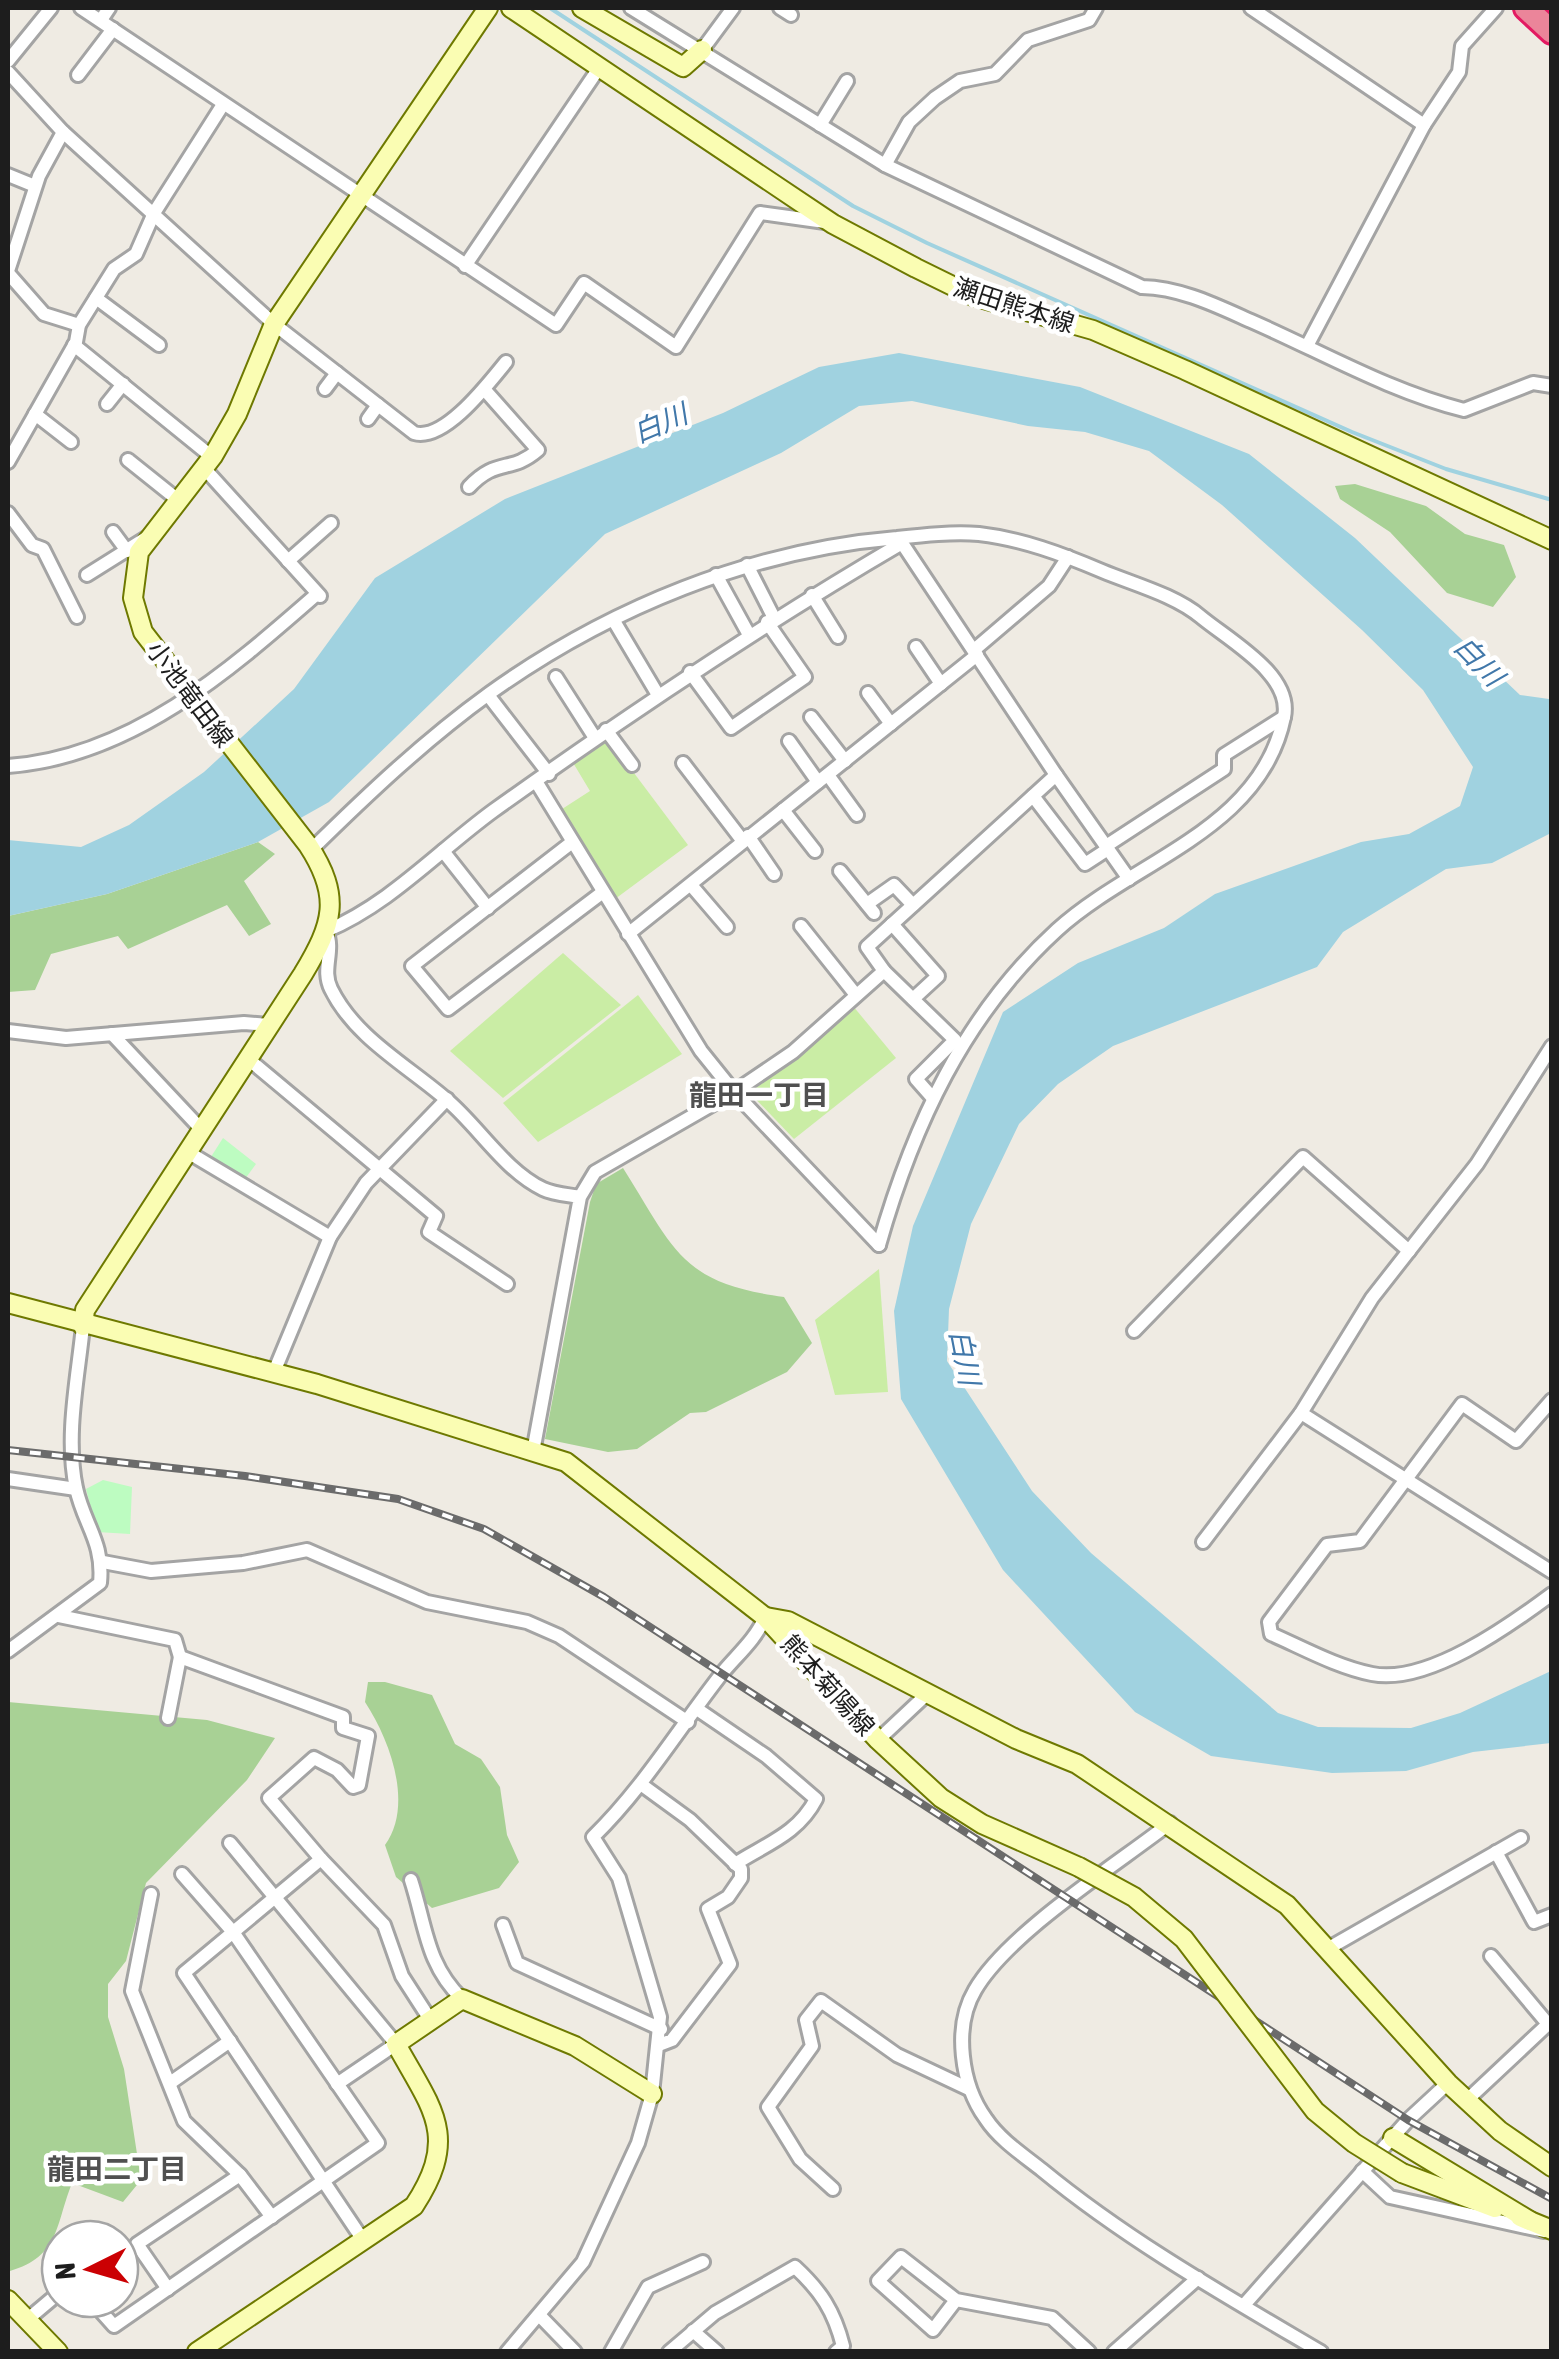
<svg xmlns="http://www.w3.org/2000/svg" width="1559" height="2359" viewBox="0 0 1559 2359" font-family="'Asap Condensed','Noto Sans JP',sans-serif">
<style>
.grass{fill:#caeda5}
.forest{fill:#a8d195}
.park{fill:#bdfcc1}
.water{fill:#a0d2e0}
.lines{fill:none;stroke-linecap:round;stroke-linejoin:round}
.stream{stroke:#a0d2e0;stroke-width:4}
.street-casing{stroke:#a4a4a4;stroke-width:18}
.secondary-casing{stroke:#6e7900;stroke-width:22}
.highway-casing{stroke:#e31a62;stroke-width:28}
.street{stroke:#fff;stroke-width:12}
.secondary{stroke:#fafdb3;stroke-width:18}
.highway{stroke:#eb859a;stroke-width:22}
.rail-casing{stroke:#6b6b6b;stroke-width:8}
.rail{stroke:#fff;stroke-width:4;stroke-dasharray:11;stroke-linecap:butt}
.secondary-bridge-casing{stroke:#6e7900;stroke-width:22;stroke-linecap:butt}
.secondary-bridge{stroke:#fafdb3;stroke-width:18}
.labels{text-anchor:middle;dominant-baseline:central;stroke-width:9;stroke-linejoin:round;paint-order:stroke}
.street-label{font-size:25px;fill:#1d1d1d;stroke:#fff}
.water-label{font-size:28px;font-style:italic;fill:#4178aa;stroke:#fff}
.neighbourhood-label{font-size:28px;font-weight:bold;fill:#505050;stroke:#fff}
</style>
<rect width="100%" height="100%" fill="#efebe3"/>
<!-- grass -->
<g class="grass">
<path d="M607,737L688,845L615,899L559,811L590,791L572,761Z"/>
<path d="M563,953L621,1005L503,1098L450,1051Z"/>
<path d="M638,995L682,1054L538,1142L503,1103Z"/>
<path d="M853,1006L896,1058L794,1139L748,1091Z"/>
<path d="M879,1269L888,1392L835,1395L815,1320Z"/>
</g>
<!-- forest -->
<g class="forest">
<path d="M1355,484L1426,506L1465,534L1504,545L1516,577L1493,607L1447,593L1390,532L1340,499L1335,486Z"/>
<path d="M258,842L275,854L244,881L271,924L249,936L227,905L128,949L118,936L51,954L35,990L8,992V916L107,894Z"/>
<path d="M623,1168C675,1250 680,1283 784,1297L812,1343L787,1372L706,1412L690,1413L637,1449L608,1452L545,1439L590,1202L596,1184Z"/>
<path d="M368,1682H385L432,1695L455,1744L481,1759L500,1787L507,1835L519,1862L499,1888L432,1908L396,1877L385,1845C414,1805 390,1740 365,1702Z"/>
<path d="M8,1702L207,1720L275,1738L247,1780L146,1883L126,1961L108,1984V2017L124,2069L141,2180L123,2202L72,2183C55,2226 60,2256 10,2271Z"/>
</g>
<!-- park -->
<g class="park">
<path d="M223,1138L256,1164L242,1183L209,1160Z"/>
<path d="M103,1480L132,1487L130,1534L97,1532L86,1489Z"/>
</g>
<!-- water -->
<path class="water" d="M899,353L1080,387L1249,454L1355,538L1520,695L1549,699L1551,833L1492,863L1446,869L1343,932L1317,967L1113,1046L1058,1084L1019,1124L971,1224L949,1309L947,1361L1032,1491L1091,1553L1278,1713L1318,1727L1411,1728L1460,1713L1551,1671V1743L1473,1752L1406,1771L1332,1773L1211,1756L1135,1712L1003,1570L901,1399L894,1311L913,1226L1003,1012L1078,963L1164,928L1215,894L1361,842L1409,834L1460,806L1473,767L1423,690L1362,630L1222,505L1149,451L1085,432L1028,426L912,401L859,406L781,453L605,534L329,802L258,842L107,894L8,916V840L81,847L129,825L204,772L294,689L375,578L505,499L723,413L819,367Z"/>
<g class="lines">
<!-- stream -->
<path class="stream" d="M550,8L853,206L927,243L1352,432L1446,469L1552,500"/>
<defs>
<g id="street">
<path d="M81,8L556,325L584,283L676,347L760,213L825,222"/>
<path d="M631,8L885,165L1142,287C1181,288 1215,305 1251,321C1322,352 1389,391 1464,410L1533,383L1552,386"/>
<path d="M780,8L791,15"/>
<path d="M1251,8L1424,125"/>
<path d="M101,20L109,8"/>
<path d="M702,50L733,8"/>
<path d="M8,61L51,8"/>
<path d="M8,72L63,132L274,324L414,433C444,442 488,384 506,362"/>
<path d="M78,75L113,29"/>
<path d="M820,125L847,81"/>
<path d="M885,165L909,122L935,98L960,81L995,74L1028,40L1089,20L1096,8"/>
<path d="M8,175L35,186"/>
<path d="M465,266L599,68"/>
<path d="M8,271L39,176L63,132"/>
<path d="M8,273L44,314L79,325"/>
<path d="M96,298L159,345"/>
<path d="M74,345L212,457"/>
<path d="M1307,346L1424,125L1459,72L1462,46L1496,8"/>
<path d="M325,389L337,373"/>
<path d="M107,404L123,384"/>
<path d="M35,414L71,442"/>
<path d="M368,419L378,405"/>
<path d="M128,460L178,500"/>
<path d="M8,462L76,342L79,325L114,269L136,254L154,213L222,106"/>
<path d="M204,468L320,596"/>
<path d="M469,487C497,457 510,474 538,450L484,389"/>
<path d="M8,513L32,545L43,549L77,617"/>
<path d="M113,532L127,551"/>
<path d="M288,561L331,523"/>
<path d="M747,565L774,618"/>
<path d="M87,575L146,538"/>
<path d="M716,575L748,633"/>
<path d="M812,595L838,637"/>
<path d="M614,621L658,695"/>
<path d="M916,647L941,684"/>
<path d="M974,650L1049,586L1068,557"/>
<path d="M690,672L731,728L805,677L767,622"/>
<path d="M556,677L595,738"/>
<path d="M868,693L891,724"/>
<path d="M488,695L549,774"/>
<path d="M811,717L845,761"/>
<path d="M606,730L632,765"/>
<path d="M789,741L818,782"/>
<path d="M683,763L742,840"/>
<path d="M8,766C131,757 229,671 317,594"/>
<path d="M828,775L857,815"/>
<path d="M1056,775L1129,879"/>
<path d="M537,783L701,1051L734,1092L879,1245"/>
<path d="M1033,796L1085,864L1108,849"/>
<path d="M783,810L815,851"/>
<path d="M748,836L774,874"/>
<path d="M571,843L412,966L448,1009L603,892"/>
<path d="M1106,846L1224,769V755L1284,717"/>
<path d="M311,850C368,794 425,740 490,693C609,608 751,550 897,538C924,535 952,532 979,534C1022,539 1062,554 1102,571C1133,584 1175,595 1201,617C1230,641 1293,675 1284,717C1261,830 1134,860 1057,930C964,1015 913,1126 879,1245"/>
<path d="M443,851L488,908"/>
<path d="M840,871L874,913"/>
<path d="M691,885L727,927"/>
<path d="M867,904L894,885L913,905"/>
<path d="M892,924L938,976L913,999"/>
<path d="M801,926L856,995"/>
<path d="M628,934L977,655"/>
<path d="M884,971L955,1040L916,1079L931,1096"/>
<path d="M8,1031L66,1038L244,1023L269,1025"/>
<path d="M112,1034L201,1129"/>
<path d="M247,1058L436,1216L429,1232L507,1284"/>
<path d="M186,1151L330,1237"/>
<path d="M1134,1331L1303,1157L1409,1251"/>
<path d="M274,1372L330,1237L366,1183L447,1099"/>
<path d="M1552,1400L1516,1441L1462,1404L1360,1541L1327,1545L1269,1622L1271,1634C1303,1648 1337,1667 1372,1674C1427,1685 1509,1626 1552,1594"/>
<path d="M1301,1413L1552,1572"/>
<path d="M533,1452L580,1197L595,1172L734,1092L793,1052L884,971L867,947L1056,775L902,543C760,626 626,716 493,811C437,852 390,904 326,931C335,951 321,969 331,989C355,1038 408,1066 447,1100C478,1126 505,1171 543,1189C553,1194 569,1195 580,1197"/>
<path d="M8,1479L76,1489"/>
<path d="M1203,1542L1301,1413L1372,1298L1477,1164L1552,1046"/>
<path d="M103,1562L151,1571L243,1563L307,1550L427,1602L527,1622L559,1636L688,1722"/>
<path d="M59,1616L175,1640L180,1657"/>
<path d="M8,1651L100,1583C104,1542 84,1525 76,1488C65,1436 78,1377 83,1326"/>
<path d="M697,1709L766,1756L816,1799C798,1834 766,1844 735,1864"/>
<path d="M168,1718L180,1657L343,1717V1728L368,1736L359,1785L353,1787L337,1770L314,1758L269,1798L321,1859L184,1973L363,2240"/>
<path d="M878,1740L927,1694"/>
<path d="M642,1785L690,1820L741,1869V1878L728,1897L708,1909L730,1964L672,2040L659,2045"/>
<path d="M1170,1823C1116,1865 1008,1933 975,1990C953,2027 961,2085 986,2119C999,2139 1023,2155 1042,2170C1127,2240 1226,2296 1321,2352"/>
<path d="M230,1843L396,2044L337,2084"/>
<path d="M1496,1852L1534,1922L1552,1915"/>
<path d="M321,1859L384,1925L402,1976L431,2021"/>
<path d="M411,1880C426,1926 426,1964 462,1999"/>
<path d="M151,1894L132,1991L184,2121L240,2175"/>
<path d="M503,1925L517,1963L661,2029"/>
<path d="M1329,1948L1521,1838"/>
<path d="M170,2083L230,2041"/>
<path d="M1466,2101L1548,2024L1491,1956"/>
<path d="M1362,2171L1390,2197L1544,2231"/>
<path d="M833,2189L800,2159L768,2107L812,2046L806,2020L821,2001L897,2055L969,2089"/>
<path d="M168,2289L137,2244L240,2175L272,2217"/>
<path d="M90,2299L114,2326L378,2143L233,1932L182,1874"/>
<path d="M956,2300L933,2330L878,2281L901,2257L956,2300L1052,2318L1089,2352"/>
<path d="M1244,2305L1408,2120L1448,2083"/>
<path d="M540,2316L575,2352"/>
<path d="M28,2319L60,2292"/>
<path d="M693,2331L717,2352"/>
<path d="M507,2352L583,2262L638,2143L652,2094L660,2017L619,1878L593,1837C644,1787 679,1728 723,1672C738,1654 756,1639 765,1617"/>
<path d="M611,2352L648,2287L703,2262"/>
<path d="M669,2352L715,2313L795,2267C821,2291 834,2311 843,2346L836,2352"/>
<path d="M1114,2352L1198,2278"/>
</g>
<g id="secondary">
<path d="M511,8L833,224L916,268L973,296L1093,330L1185,370L1552,540"/>
<path d="M582,8L683,67L702,50"/>
<path d="M8,1303L317,1384L566,1462L765,1617L878,1740L941,1798L982,1824L1079,1867"/>
<path d="M83,1326L85,1310L303,974C333,924 342,897 308,845L143,632L133,598L139,552L213,456L237,414L274,324L488,8"/>
<path d="M766,1617L788,1621L1016,1739L1077,1764L1287,1905L1448,2083L1500,2131L1552,2167"/>
<path d="M1393,2138L1530,2221"/>
<path d="M1402,2173L1495,2208"/>
<path d="M1520,2217L1552,2230"/>
<path d="M8,2300L58,2352"/>
<path d="M197,2352L414,2206C460,2136 432,2109 396,2044L462,1999L575,2046L652,2094"/>
</g>
<path id="highway" d="M1526,8L1552,32"/>
</defs>
<!-- street casing -->
<use href="#street" class="street-casing"/>
<!-- secondary casing -->
<use href="#secondary" class="secondary-casing"/>
<!-- highway casing -->
<use href="#highway" class="highway-casing"/>
<!-- street -->
<use href="#street" class="street"/>
<!-- secondary -->
<use href="#secondary" class="secondary"/>
<!-- highway -->
<use href="#highway" class="highway"/>
<defs>
<path id="rail" d="M8,1450L245,1476L398,1499L484,1529L604,1597L1408,2120L1552,2199"/>
</defs>
<!-- rail casing -->
<use href="#rail" class="rail-casing"/>
<!-- rail -->
<use href="#rail" class="rail"/>
<defs>
<path id="secondary-bridge" d="M1079,1867L1134,1897L1184,1939L1315,2111L1354,2143L1402,2173"/>
</defs>
<!-- secondary-bridge casing -->
<use href="#secondary-bridge" class="secondary-bridge-casing"/>
<!-- secondary-bridge -->
<use href="#secondary-bridge" class="secondary-bridge"/>
</g>
<g class="labels">
<!-- street labels -->
<g class="street-label">
<text transform="translate(1014 305) rotate(18)">瀬田熊本線</text>
<text transform="translate(190 694) rotate(53)">小池竜田線</text>
<text transform="translate(828 1685) rotate(48)">熊本菊陽線</text>
</g>
<!-- water labels -->
<g class="water-label">
<text transform="translate(660 423) rotate(-23)">白川</text>
<text transform="translate(1479 661) rotate(46)">白川</text>
<text transform="translate(965 1357) rotate(79)">白川</text>
</g>
<!-- neighbourhood labels -->
<g class="neighbourhood-label">
<text x="759" y="1095">龍田一丁目</text>
<text x="117" y="2169">龍田二丁目</text>
</g>
</g>
<!-- border -->
<rect width="1559" height="2359" fill="none" stroke="#1d1d1d" stroke-width="20"/>
<!-- north arrow -->
<g transform="translate(90 2269) rotate(265)"><circle r="48" fill="#ffffff" stroke="#a5a5a5" stroke-width="2.5"/>
<path d="M0-8L18 38L0 25L-18 38Z" fill="#cb0003"/>
<text y="-15" font-size="28" font-weight="bold" text-anchor="middle" fill="#1d1d1d">N</text>
</g>
</svg>
